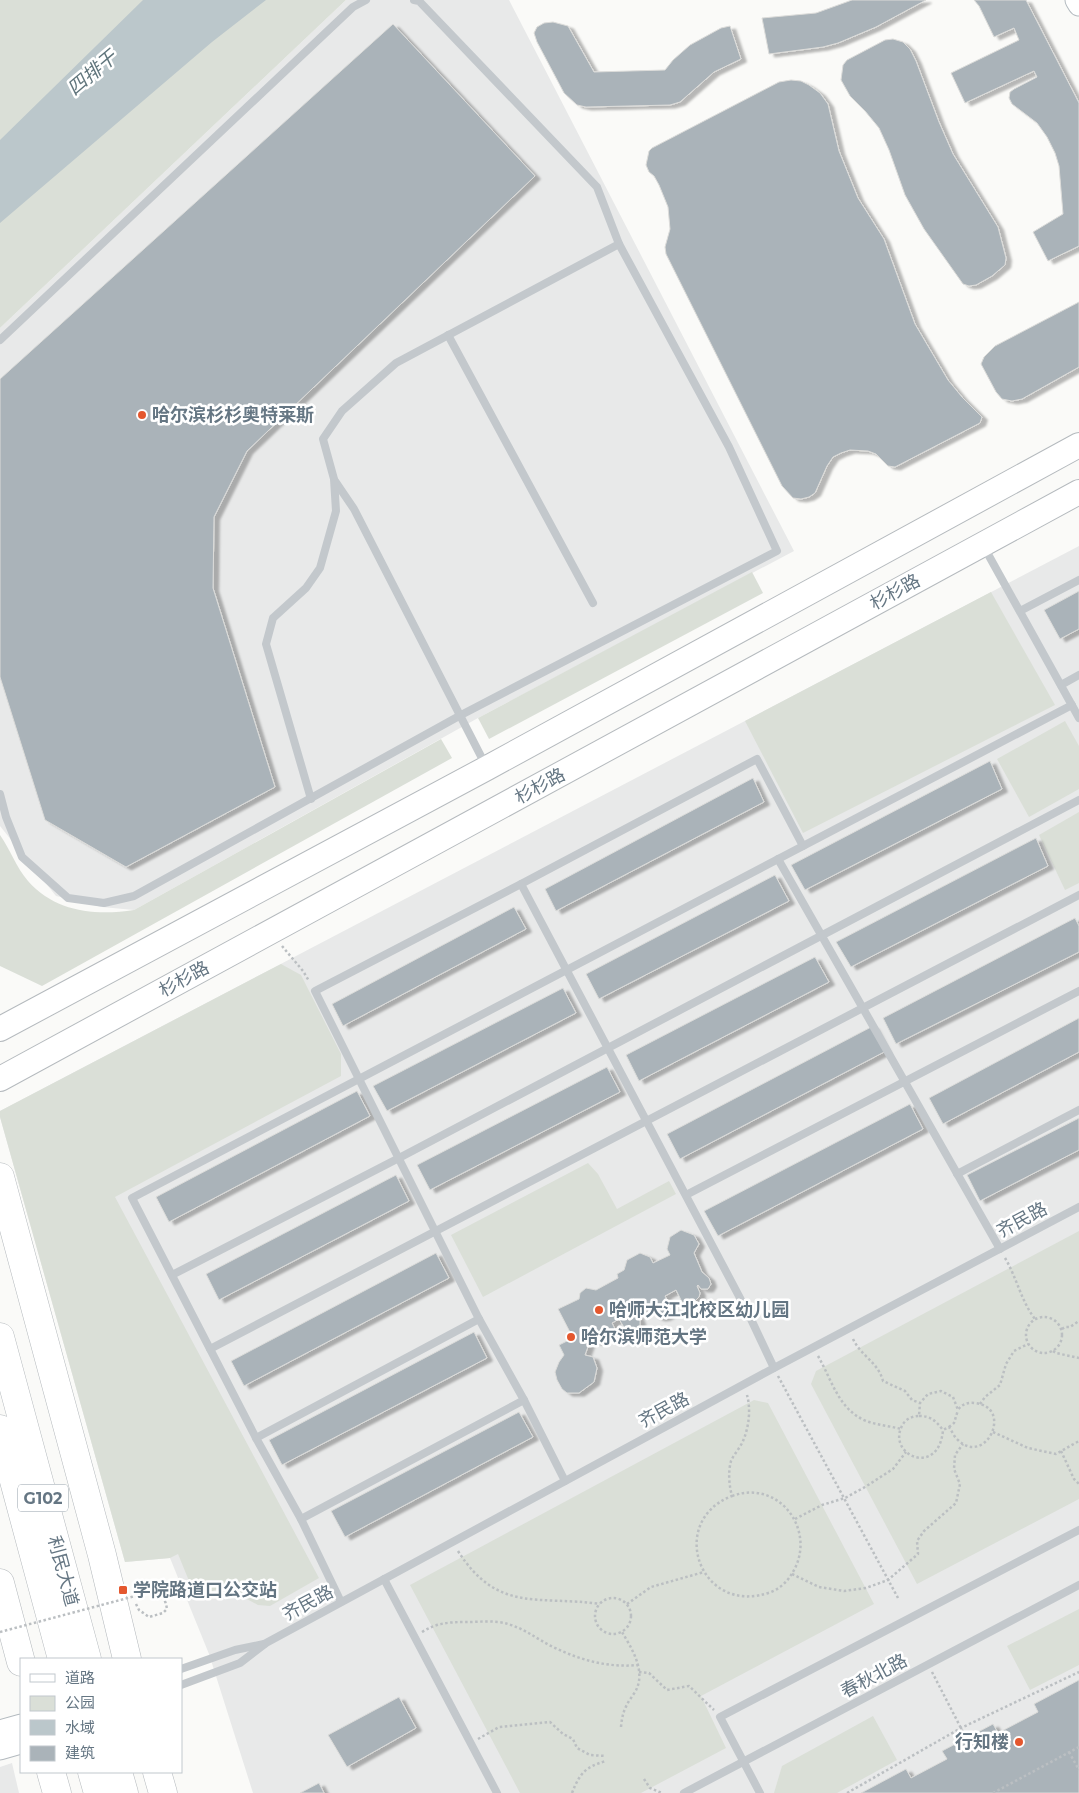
<svg xmlns="http://www.w3.org/2000/svg" width="1079" height="1793" viewBox="0 0 1079 1793" font-family="Montserrat,'Noto Sans SC',sans-serif">
<style>
.built{fill:#e8e9e9}
.green{fill:#dadfd7}
.water{fill:#bbc7cb}
.building{fill:#aab3b9;stroke:#dcdcda;filter:url(#shadow)}
.lines{fill:none;stroke-linecap:round;stroke-linejoin:round}
.secondary-casing{stroke:#b3babf;stroke-width:23}
.primary-casing{stroke:#b5babe;stroke-width:26}
.highway-casing{stroke:#b4b9bd;stroke-width:29}
.path{stroke:#bbbfc2;stroke-width:2.5;stroke-dasharray:2.5 2.5;stroke-linecap:butt}
.lane{stroke:#c3c8cc;stroke-width:8}
.secondary{stroke:#fff;stroke-width:21}
.primary{stroke:#fff;stroke-width:24}
.highway{stroke:#fff;stroke-width:28}
.path-bridge{stroke:#bbbfc2;stroke-width:2.5;stroke-dasharray:2.5 2.5;stroke-linecap:butt}
.poi-dot{fill:#e4572e;stroke:#fff;stroke-width:2}
.labels{text-anchor:middle;dominant-baseline:central;stroke-width:5;stroke-linejoin:round;paint-order:stroke}
.shield{fill:#fff;stroke:#939fa8;stroke-width:1}
.shield-label{font-size:16px;font-weight:bold;fill:#657683}
.poi-label{font-size:18px;font-weight:bold;fill:#657683;stroke:#fff;text-anchor:start}
.street-label{font-size:18px;fill:#657683;stroke:#fff}
.water-label{font-size:19px;font-style:italic;fill:#60757c;stroke:#fff}
</style>
<defs>
<filter id="shadow"><feDropShadow dx="5.5" dy="3" stdDeviation="1" flood-color="#0004"/></filter>
</defs>
<rect width="100%" height="100%" fill="#fafaf8"/>
<!-- built -->
<g class="built">
<path d="M346,0H509L794,551L478,718L134,910L102,907L56,896L0,826V328Z"/>
<path d="M1079,546V1793H253L209,1654L170,1558L125,1562L0,1117V1111Z"/>
<path d="M12,1763L19,1793H0V1767Z"/>
</g>
<!-- green -->
<g class="green">
<path d="M0,0H346L0,328Z"/>
<path d="M752,572L763,593L489,739L478,718Z"/>
<path d="M991,592L1055,705L803,833L745,721Z"/>
<path d="M1065,721L1079,746V789L1029,817L997,759Z"/>
<path d="M441,739L452,758L42,986L0,966V835C10,849 16,867 28,881C55,912 96,916 134,910Z"/>
<path d="M1079,812V883L1065,890L1039,835Z"/>
<path d="M281,964L301,975L341,1054V1076L115,1197L319,1578L270,1606L258,1605L245,1598L234,1582L196,1598L178,1554L170,1558L125,1562L0,1117V1111Z"/>
<path d="M588,1163L598,1174L617,1209L669,1181L676,1194L483,1297L451,1235Z"/>
<path d="M1079,1231V1499L917,1584L811,1384L816,1371Z"/>
<path d="M754,1400L768,1403L874,1604L701,1696L726,1748L641,1793H520L410,1585Z"/>
<path d="M1079,1609V1665L1030,1690L1007,1646Z"/>
<path d="M873,1716L897,1760L837,1793H774L782,1766Z"/>
</g>
<!-- water -->
<path class="water" d="M143,0H266L212,42L0,223V140Z"/>
<!-- building -->
<g class="building">
<path d="M852,0H926L876,27L838,43L823,47L769,54L762,18L816,13Z"/>
<path d="M974,0H1026L1079,103V246L1048,261L1033,232L1063,214L1059,166L1055,153L1047,137L1037,123L1012,104L1009,98L1010,92L1014,89L1037,77L1034,71L965,103L951,73L1019,40L1014,28L994,37L979,6Z"/>
<path d="M553,22L568,26L594,72L665,70L673,60L690,45L721,28L730,26L741,59L714,72L680,102L670,105L586,107L577,105L564,93L537,42L534,33L537,27L544,23Z"/>
<path d="M393,24L535,176L247,451L214,517L213,588L275,787L126,867L45,820L0,677V379Z"/>
<path d="M893,39L903,42L910,49L916,61L939,122L953,154L998,227L1006,258L1005,265L992,276L976,285L969,286L963,284L924,229L905,195L889,150L879,128L865,111L850,96L841,80L843,65L847,60L885,40Z"/>
<path d="M791,80L801,81L809,85L820,93L828,104L839,151L858,198L884,239L915,324L948,380L962,397L982,417L980,423L895,467L888,466L876,454L868,451L850,450L841,453L833,457L827,466L815,493L809,497L801,499L793,498L782,486L666,254L665,247L670,229L668,207L659,185L654,176L649,172L646,165L649,151L652,148L779,82Z"/>
<path d="M1079,302V367L1022,399L1012,401L1002,399L996,392L981,364L984,357L995,346Z"/>
<path d="M1079,591V629L1060,639L1044,610Z"/>
<path d="M990,761L1002,789L805,890L791,865Z"/>
<path d="M753,778L764,802L556,911L545,889Z"/>
<path d="M1036,838L1048,866L851,967L836,942Z"/>
<path d="M775,875L789,901L599,999L586,974Z"/>
<path d="M514,907L526,929L343,1026L332,1004Z"/>
<path d="M1075,918L1079,926V952L896,1044L883,1018Z"/>
<path d="M815,957L829,982L639,1081L626,1055Z"/>
<path d="M563,988L576,1013L387,1111L373,1086Z"/>
<path d="M1079,1018V1052L943,1124L929,1098Z"/>
<path d="M873,1026L886,1051L680,1159L667,1134Z"/>
<path d="M607,1067L620,1092L430,1190L417,1165Z"/>
<path d="M357,1091L370,1116L169,1222L156,1197Z"/>
<path d="M910,1104L923,1129L718,1236L704,1211Z"/>
<path d="M1079,1118V1150L980,1201L967,1175Z"/>
<path d="M396,1175L409,1201L219,1300L206,1274Z"/>
<path d="M681,1230L694,1235L699,1244L694,1253L702,1272L709,1278L711,1284L708,1289H701L698,1285L697,1286L700,1293L699,1297L693,1303L688,1304L682,1302L676,1290L665,1296L671,1308L670,1314L666,1317L660,1318L655,1316L648,1306L636,1312L640,1321V1327L635,1332H630L625,1329L619,1319L612,1323L616,1331L598,1342L590,1341L585,1355L593,1357L597,1368L594,1382L579,1393H567L562,1389L557,1380L555,1372L559,1362L564,1355L559,1345L573,1338L558,1309L579,1299L580,1293L586,1288L596,1290L618,1278L617,1274L624,1270L627,1260L640,1253L650,1257L653,1263L670,1255L667,1249L670,1237Z"/>
<path d="M436,1253L449,1278L244,1386L231,1361Z"/>
<path d="M474,1332L487,1358L282,1465L269,1440Z"/>
<path d="M519,1412L533,1437L345,1537L331,1511Z"/>
<path d="M1079,1680V1793H861L906,1769L911,1778L947,1759L942,1751L993,1724L998,1733L1038,1712L1034,1704Z"/>
<path d="M399,1697L416,1728L347,1767L328,1735Z"/>
<path d="M319,1783L324,1793H300Z"/>
</g>
<g class="lines">
<defs>
<g id="secondary">
<path d="M1076,0L1079,5"/>
<path d="M0,1731L21,1725"/>
<path d="M0,1749L21,1743"/>
</g>
<g id="primary">
<path d="M0,1029L487,768L1079,445"/>
<path d="M0,1079L1079,492"/>
</g>
<g id="highway">
<path d="M0,1177L102,1555L127,1659"/>
<path d="M0,1337L87,1659"/>
<path d="M0,1429L62,1659"/>
<path d="M0,1583L21,1662"/>
<path d="M51,1772L57,1793"/>
<path d="M92,1772L98,1793"/>
<path d="M118,1772L124,1793"/>
<path d="M157,1772L163,1793"/>
</g>
</defs>
<!-- secondary casing -->
<use href="#secondary" class="secondary-casing"/>
<!-- primary casing -->
<use href="#primary" class="primary-casing"/>
<!-- highway casing -->
<use href="#highway" class="highway-casing"/>
<!-- path -->
<g class="path">
<path d="M282,946L303,971L309,981"/>
<path d="M1005,1258C1017,1278 1021,1301 1035,1319"/>
<circle cx="1044" cy="1335" r="18"/>
<path d="M1062,1329L1065,1327H1070L1079,1321"/>
<path d="M853,1339C861,1356 878,1362 883,1381L905,1391L912,1400L920,1403L919,1416C911,1416 904,1420 901,1428C889,1456 939,1477 943,1430L949,1427C952,1431 954,1437 958,1440C986,1467 1014,1407 975,1403C968,1402 962,1404 958,1410L953,1397L941,1391L928,1394L920,1403"/>
<path d="M1053,1351L1056,1353L1079,1358"/>
<path d="M818,1356C832,1380 838,1409 866,1421C877,1425 890,1426 901,1429"/>
<path d="M778,1376L898,1598"/>
<path d="M980,1404L985,1397L1000,1385L1006,1364L1014,1351L1028,1344"/>
<path d="M919,1416C931,1416 936,1421 943,1430"/>
<path d="M949,1427L954,1423L958,1410"/>
<path d="M993,1432L1028,1448L1056,1454L1079,1441"/>
<path d="M1061,1451L1074,1479L1079,1484"/>
<path d="M732,1496C781,1478 819,1534 791,1575C787,1582 779,1589 771,1592C700,1618 666,1521 732,1496C729,1485 728,1472 731,1461C734,1454 740,1448 743,1441C749,1427 751,1409 747,1395"/>
<path d="M795,1519L822,1505L845,1498L865,1487L893,1469L906,1452"/>
<path d="M458,1551C498,1614 539,1595 600,1604"/>
<path d="M792,1574L819,1587L844,1591L866,1588L888,1580L918,1554L917,1541L924,1531L956,1503L960,1484L954,1469L955,1455L963,1444"/>
<circle cx="613" cy="1616" r="18"/>
<path d="M136,1604L139,1610L149,1617L163,1613L167,1609C164,1591 155,1588 139,1595"/>
<path d="M627,1604L651,1587L704,1572"/>
<path d="M422,1632C436,1623 449,1622 466,1622C479,1622 496,1620 508,1624C525,1629 537,1639 553,1647C580,1660 608,1668 638,1665"/>
<path d="M639,1672L649,1673L667,1690L689,1686L714,1710"/>
<path d="M932,1672L963,1732"/>
<path d="M621,1727C622,1716 624,1708 631,1698C633,1695 636,1691 637,1688C645,1669 631,1647 622,1632"/>
<path d="M478,1739L499,1727L550,1722L563,1734L573,1739L577,1748L590,1755L606,1756"/>
<path d="M1069,1752L1079,1770"/>
<path d="M644,1779L650,1788L662,1793"/>
<path d="M572,1793C580,1773 585,1767 606,1761"/>
<path d="M847,1793L961,1728L1079,1672"/>
<path d="M993,1793L1079,1747"/>
</g>
<!-- lane -->
<g class="lane">
<path d="M448,335L593,603"/>
<path d="M0,340L353,7L366,0"/>
<path d="M335,481L354,509L486,766"/>
<path d="M984,547L1079,718"/>
<path d="M1020,611L1079,580"/>
<path d="M1061,685L1079,675"/>
<path d="M0,794L6,817L22,857L68,898L104,903L134,896L461,715L777,551L729,447L619,244L597,187L419,1L414,0"/>
<path d="M311,799L266,644L273,618L306,588L320,568L336,511L334,479L323,439L342,411L396,363L619,244"/>
<path d="M778,859L1000,1249"/>
<path d="M521,884L749,1315L774,1368"/>
<path d="M957,1174L1079,1110"/>
<path d="M686,1195L1079,991"/>
<path d="M172,1275L399,1158L1079,800"/>
<path d="M210,1349L1079,895"/>
<path d="M256,1438L479,1319"/>
<path d="M565,1481L524,1400L479,1319L315,991L521,884L757,759L803,846"/>
<path d="M301,1519L524,1400"/>
<path d="M384,1579L497,1793"/>
<path d="M341,1602L301,1519L256,1438L132,1198L1072,705"/>
<path d="M181,1669L235,1650L264,1644"/>
<path d="M181,1685L240,1663L266,1643L774,1368L1079,1207"/>
<path d="M684,1793L1079,1585"/>
<path d="M760,1793L720,1717L1079,1530"/>
</g>
<!-- secondary -->
<use href="#secondary" class="secondary"/>
<!-- primary -->
<use href="#primary" class="primary"/>
<!-- highway -->
<use href="#highway" class="highway"/>
<!-- path-bridge -->
<path class="path-bridge" d="M0,1632L139,1595"/>
</g>
<!-- markers -->
<g class="poi-dot">
<circle cx="142" cy="415" r="5"/>
<circle cx="599" cy="1310" r="5"/>
<circle cx="571" cy="1337" r="5"/>
<rect x="118" y="1585" width="10" height="10" rx="2.5"/>
<circle cx="1019" cy="1742" r="5"/>
</g>
<g class="labels">
<!-- shield labels -->
<rect class="shield" x="18" y="1484.5" width="50" height="27" rx="4"/>
<g class="shield-label">
<text x="43" y="1498">G102</text>
</g>
<!-- poi labels -->
<g class="poi-label">
<text x="152" y="415">哈尔滨杉杉奥特莱斯</text>
<text x="609" y="1310">哈师大江北校区幼儿园</text>
<text x="581" y="1337">哈尔滨师范大学</text>
<text x="133" y="1590">学院路道口公交站</text>
<text x="1009" y="1742" text-anchor="end">行知楼</text>
</g>
<!-- street labels -->
<g class="street-label">
<text transform="translate(895 592) rotate(-29)">杉杉路</text>
<text transform="translate(540 786) rotate(-29)">杉杉路</text>
<text transform="translate(184 979) rotate(-29)">杉杉路</text>
<text transform="translate(1022 1220) rotate(-28)">齐民路</text>
<text transform="translate(664 1410) rotate(-28)">齐民路</text>
<text transform="translate(63 1571) rotate(75)">利民大道</text>
<text transform="translate(308 1603) rotate(-28)">齐民路</text>
<text transform="translate(874 1676) rotate(-28)">春秋北路</text>
</g>
<!-- water labels -->
<g class="water-label">
<text transform="translate(92 73) rotate(-40)">四排干</text>
</g>
</g>
<!-- legend -->
<rect x="20" y="1658" width="162" height="115" fill="#ffffff" stroke="#c1c8cd"/>
<rect x="30" y="1674" width="25" height="8" fill="#ffffff" stroke="#c1c8cd"/>
<text x="65" y="1683" font-size="15" fill="#657683">道路</text>
<rect x="30" y="1696" width="25" height="15" fill="#dadfd7" stroke="#c1c8cd"/>
<text x="65" y="1708" font-size="15" fill="#657683">公园</text>
<rect x="30" y="1720" width="25" height="15" fill="#bbc7cb" stroke="#c1c8cd"/>
<text x="65" y="1733" font-size="15" fill="#657683">水域</text>
<rect x="30" y="1746" width="25" height="15" fill="#aab3b9" stroke="#c1c8cd"/>
<text x="65" y="1758" font-size="15" fill="#657683">建筑</text>
</svg>
